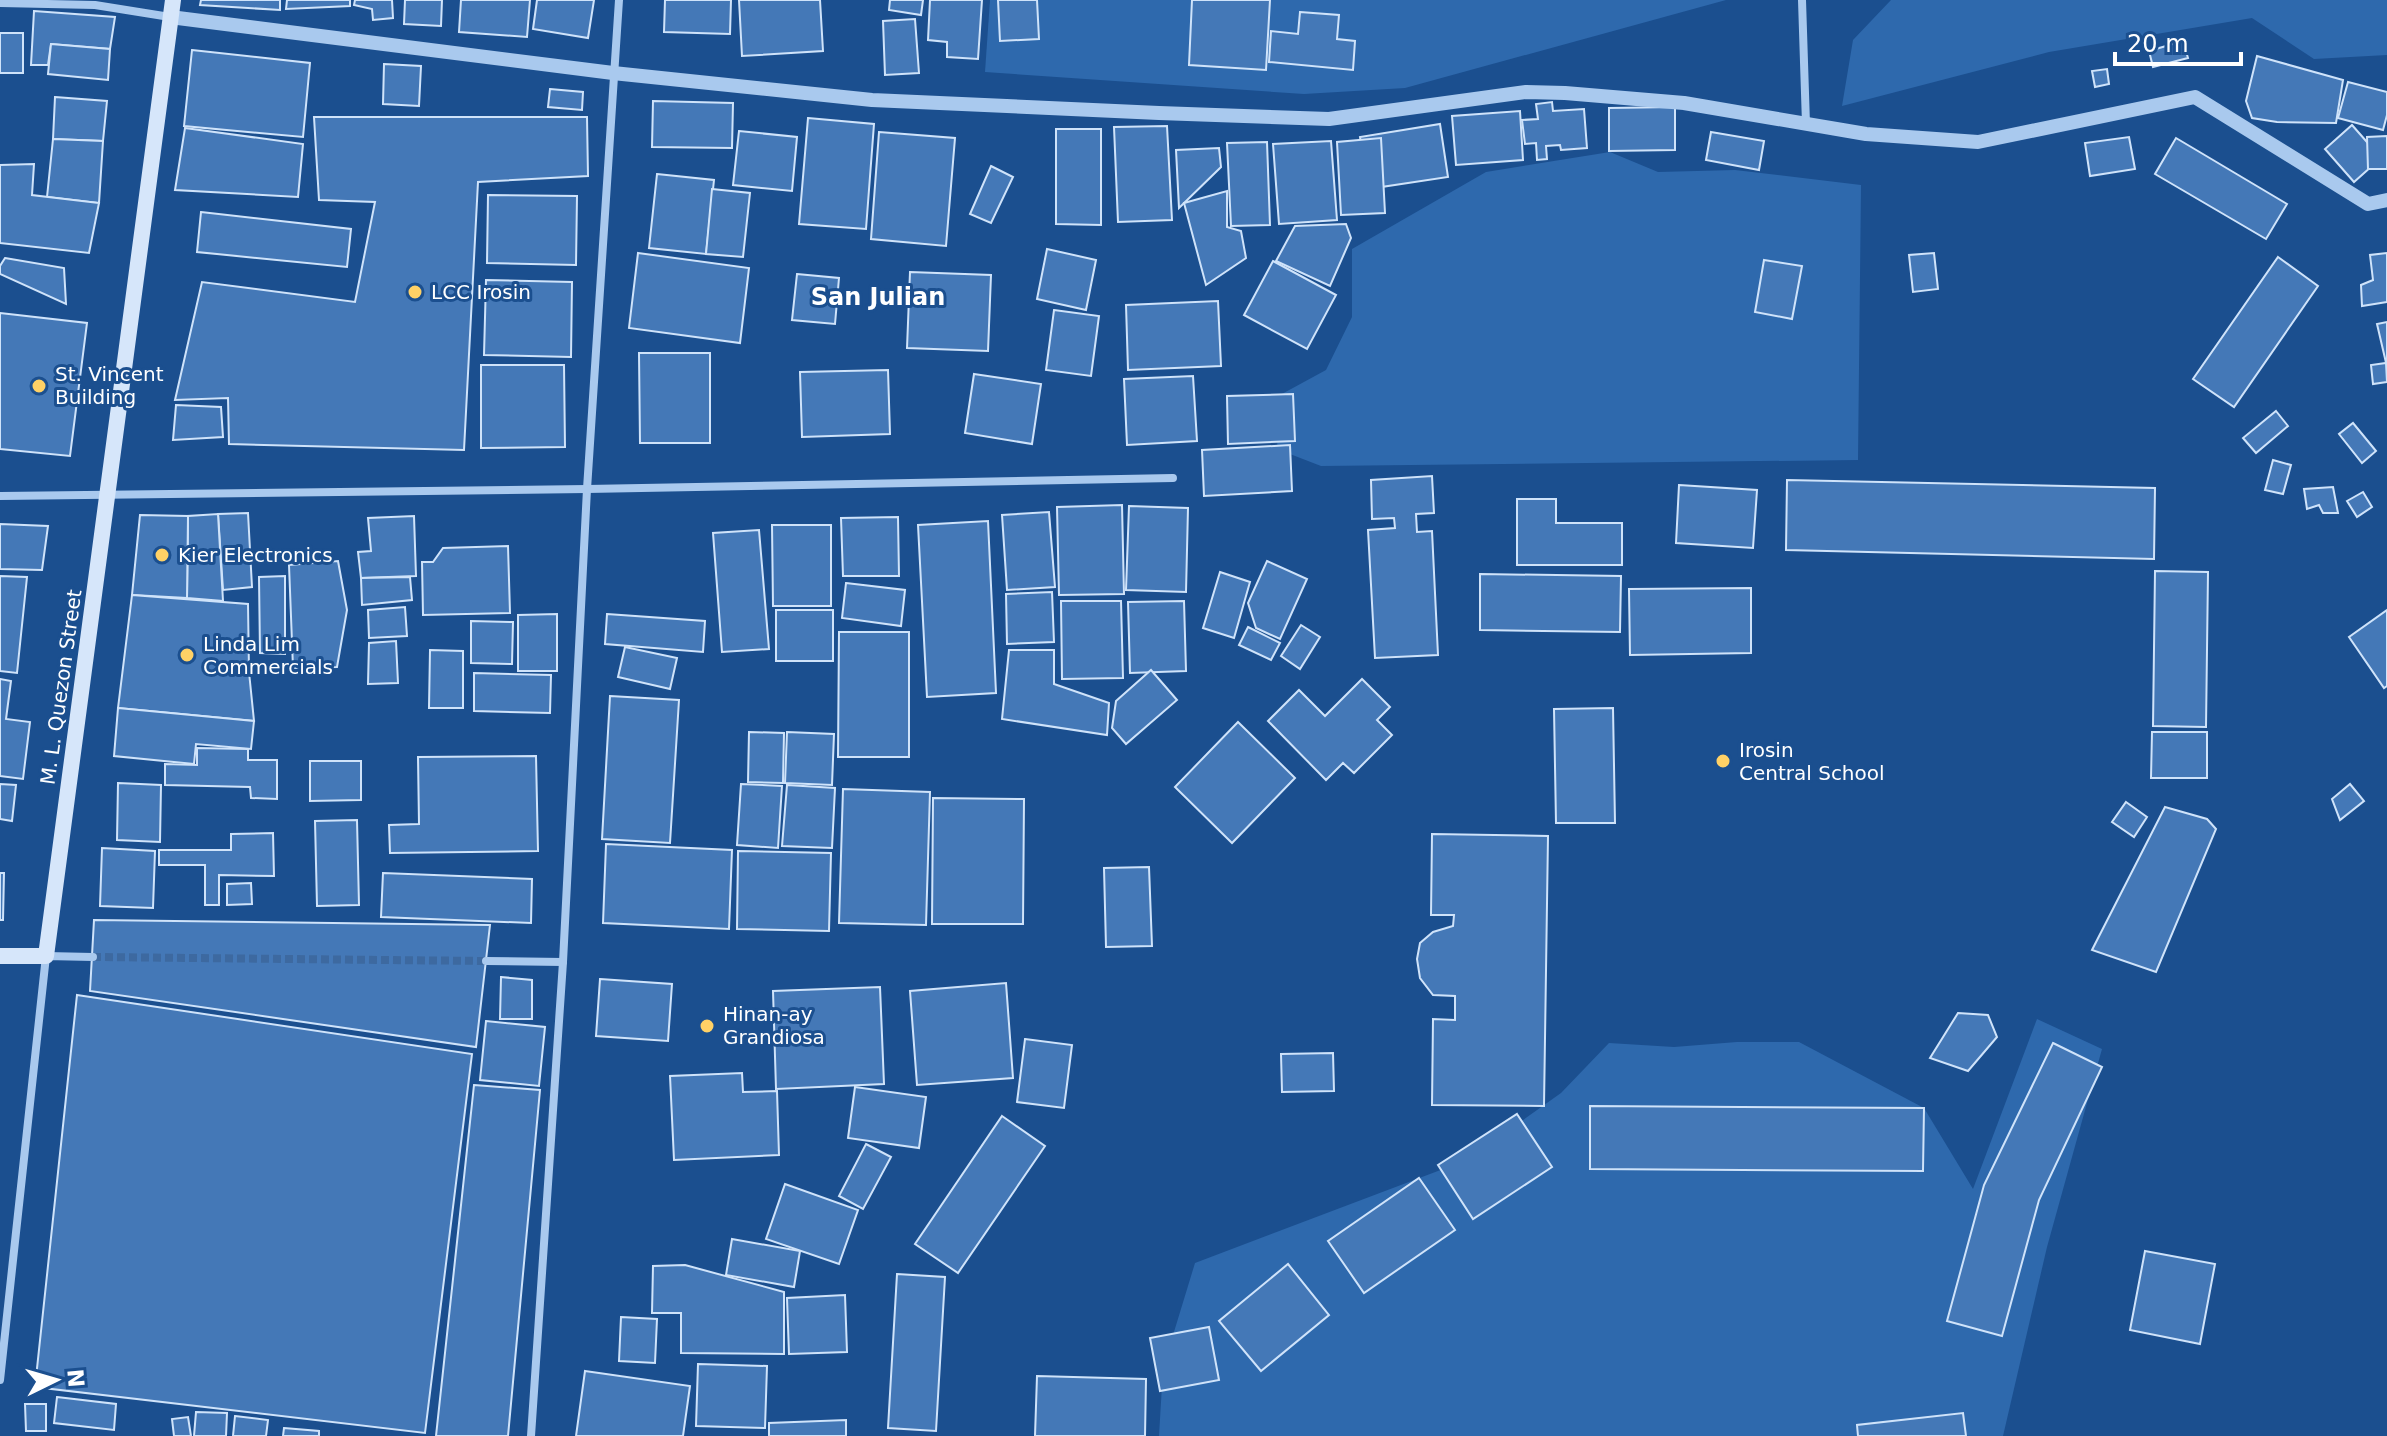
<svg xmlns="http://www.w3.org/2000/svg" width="2387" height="1436" viewBox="0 0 2387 1436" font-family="'DejaVu Sans',sans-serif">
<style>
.green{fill:#2e69ad}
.building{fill:#4478b7;stroke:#cfe3fa;stroke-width:2}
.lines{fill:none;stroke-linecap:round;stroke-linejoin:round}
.minor-tunnel{stroke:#3d69a0;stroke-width:8;stroke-dasharray:8 4;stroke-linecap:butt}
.minor{stroke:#a9c9ee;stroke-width:8}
.tertiary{stroke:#a9c9ee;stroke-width:14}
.secondary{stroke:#d6e6fa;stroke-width:16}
.poi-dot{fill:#ffd166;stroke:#1b4f8f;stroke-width:3}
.labels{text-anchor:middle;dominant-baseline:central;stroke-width:6;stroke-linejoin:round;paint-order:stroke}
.poi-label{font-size:20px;fill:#fff;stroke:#1b4f8f;text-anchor:start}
.street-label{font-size:20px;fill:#fff;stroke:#1b4f8f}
.quarter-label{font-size:24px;font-weight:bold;fill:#fff;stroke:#1b4f8f}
</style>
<rect width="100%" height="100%" fill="#1b4f8f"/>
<!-- green -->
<g class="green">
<path d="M990,0H1726L1405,88L1304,94L985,72Z"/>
<path d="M1891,0H2387V55L2314,59L2252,18L2049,52L1842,106L1853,40Z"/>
<path d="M1610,152L1658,172L1735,170L1861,185L1858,460L1321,466L1277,449L1280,395L1326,370L1352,317V249L1486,172Z"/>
<path d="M2037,1019L2102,1049L2047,1247L2003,1436H1159L1163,1368L1195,1263L1467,1160L1561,1093L1609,1043L1674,1047L1737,1042H1799L1924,1108L1973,1189Z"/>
</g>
<!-- building -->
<g class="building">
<path d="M201,0H280V10L200,5Z"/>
<path d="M287,0H350V6L286,9Z"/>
<path d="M355,0H392L393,18L373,20L372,9L354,5Z"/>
<path d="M405,0H442L441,26L404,24Z"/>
<path d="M461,0H530L527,37L459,32Z"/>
<path d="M537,0H594L588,38L533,29Z"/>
<path d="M665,0H731L730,34L664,32Z"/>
<path d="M739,0H820L823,51L742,56Z"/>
<path d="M890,0H923L921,15L889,10Z"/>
<path d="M930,0H982L978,59L947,57V42L928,40Z"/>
<path d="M998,0H1037L1039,39L1000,41Z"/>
<path d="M1192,0H1270L1266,70L1189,65Z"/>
<path d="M34,11L115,17L110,49L51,44L48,65H31Z"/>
<path d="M1300,12L1339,15L1337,39L1355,41L1353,70L1269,62L1271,31L1298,34Z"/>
<path d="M915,19L919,73L885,75L883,21Z"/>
<rect x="0" y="33" width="23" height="40"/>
<path d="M2183,41L2188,58L2153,67L2149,51Z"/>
<path d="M51,44L110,49L108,80L48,74Z"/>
<path d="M192,50L310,63L303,137L184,126Z"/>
<path d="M2257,56L2343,80L2336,123L2277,122L2252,118L2246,101Z"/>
<path d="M384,64L421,66L419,106L383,104Z"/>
<path d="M2107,69L2109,84L2095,87L2092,71Z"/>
<path d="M2348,82L2387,92V115L2383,130L2338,118Z"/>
<path d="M550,89L583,92L582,110L548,107Z"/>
<path d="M55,97L107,101L103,141L53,139Z"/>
<path d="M653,101L733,103L732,148L652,147Z"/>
<path d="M1552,102L1553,111L1584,109L1587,148L1561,150L1560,145L1546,146L1547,159L1537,160L1536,143L1525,144L1522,120L1538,119L1536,104Z"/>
<path d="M1675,107V150L1609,151V108Z"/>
<path d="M1520,111L1523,160L1456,165L1452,116Z"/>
<path d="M314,117H587L588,176L478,182L464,450L229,444L228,398L175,400L202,282L355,302L375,202L319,200Z"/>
<path d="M808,118L874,124L866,229L799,224Z"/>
<path d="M1440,124L1448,177L1368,189L1360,137Z"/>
<path d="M2352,125L2381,158L2354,182L2325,149Z"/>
<path d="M1167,126L1172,220L1118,222L1114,127Z"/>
<path d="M185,128L303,144L298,197L175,190Z"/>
<path d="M1056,129H1101V225L1056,224Z"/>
<path d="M739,131L797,137L792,191L733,185Z"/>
<path d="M879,132L955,138L946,246L871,239Z"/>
<path d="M1711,132L1764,141L1759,170L1706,160Z"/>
<path d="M2387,136V169H2368L2367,137Z"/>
<path d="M2129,137L2135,169L2090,176L2085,143Z"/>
<path d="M1381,138L1385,213L1341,215L1337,142Z"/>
<path d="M2176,138L2287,204L2266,239L2155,174Z"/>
<path d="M53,139L103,141L99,203L47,197Z"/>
<path d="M1331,141L1337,220L1279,224L1273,144Z"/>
<path d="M1267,142L1270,225L1231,226L1227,143Z"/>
<path d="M1219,148L1221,167L1179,208L1176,150Z"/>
<path d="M34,164L32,195L99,203L89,253L0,243V165Z"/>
<path d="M991,166L1013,177L991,223L970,214Z"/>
<path d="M657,174L714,180L706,254L649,248Z"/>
<path d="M712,189L750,193L743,257L706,254Z"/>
<path d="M1227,191V227L1241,231L1246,258L1206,285L1184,203Z"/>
<path d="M488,195L577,196L576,265L487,263Z"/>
<path d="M201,212L351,229L347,267L197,252Z"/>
<path d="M1346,224L1351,238L1330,286L1276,261L1295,226Z"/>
<path d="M1047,249L1096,260L1086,310L1037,299Z"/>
<path d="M638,253L749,268L740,343L629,328Z"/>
<path d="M1934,253L1938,289L1913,292L1909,255Z"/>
<path d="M2387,253V302L2362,306L2361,285L2373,280L2370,255Z"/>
<path d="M2278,257L2318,286L2234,407L2193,379Z"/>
<path d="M5,258L64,268L66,304L0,274V266Z"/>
<path d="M1764,260L1802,266L1792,319L1755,312Z"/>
<path d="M1273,261L1336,295L1307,349L1244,315Z"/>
<path d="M910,272L991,275L988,351L907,348Z"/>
<path d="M797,274L839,278L835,324L792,320Z"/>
<path d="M486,280L572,282L571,357L484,355Z"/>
<path d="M1218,301L1221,366L1128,370L1126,305Z"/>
<path d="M1054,310L1099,316L1091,376L1046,370Z"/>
<path d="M0,313L87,323L70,456L0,449Z"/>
<path d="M2387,322V367L2377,324Z"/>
<path d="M639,353H710V443H640Z"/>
<path d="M2386,363L2387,382L2373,384L2371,365Z"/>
<path d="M481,365H564L565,447L481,448Z"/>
<path d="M888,370L890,434L802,437L800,372Z"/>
<path d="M974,374L1041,384L1032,444L965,433Z"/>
<path d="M1193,376L1197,441L1127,445L1124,379Z"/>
<path d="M1293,394L1295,441L1228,444L1227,396Z"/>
<path d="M176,405L221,407L223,437L173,440Z"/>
<path d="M2276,411L2288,426L2256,453L2243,438Z"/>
<path d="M2353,423L2376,451L2362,463L2339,434Z"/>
<path d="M1290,445L1292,491L1204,496L1202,450Z"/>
<path d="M2273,460L2291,465L2283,494L2265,490Z"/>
<path d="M1432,476L1434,513L1416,514L1417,532L1432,531L1438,655L1375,658L1368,530L1395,528L1394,518L1372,519L1371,480Z"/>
<path d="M1787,480L2155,488L2154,559L1786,550Z"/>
<path d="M1679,485L1757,490L1753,548L1676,543Z"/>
<path d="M2333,487L2338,513H2323L2319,505L2307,509L2304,489Z"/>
<path d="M2363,492L2372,507L2357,517L2347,501Z"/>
<path d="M1517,499H1556V523H1622V565H1517Z"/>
<path d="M1122,505L1124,594L1059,595L1057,507Z"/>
<path d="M1129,506L1188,508L1186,592L1126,590Z"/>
<path d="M1049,512L1055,587L1007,590L1002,515Z"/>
<path d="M248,513L252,587L223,590L218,514Z"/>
<path d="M218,514L223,601L187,598L188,516Z"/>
<path d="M140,515L188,516L187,598L132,595Z"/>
<path d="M414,516L416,576L361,578L358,552L371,551L368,518Z"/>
<path d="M898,517L899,576H843L841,518Z"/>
<path d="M988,521L996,693L927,697L918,525Z"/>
<path d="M0,524L48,526L42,570L0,569Z"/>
<path d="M772,525H831V606H773Z"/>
<path d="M759,530L769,649L722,652L713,533Z"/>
<path d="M508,546L510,613L423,615L422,562H433L443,548Z"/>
<path d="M338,561L347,610L337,667L293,668L289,565Z"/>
<path d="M1267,561L1307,579L1280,639L1256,628L1248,603Z"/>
<path d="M2155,571L2208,572L2206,727L2153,726Z"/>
<path d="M1220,572L1250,582L1234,638L1203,628Z"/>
<path d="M1480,574L1621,576L1620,632L1480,630Z"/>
<path d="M0,576L27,577L17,673L0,671Z"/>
<path d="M285,576V654L260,653L259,577Z"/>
<path d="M410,577L412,600L362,605L361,578Z"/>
<path d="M846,583L905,590L901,626L842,618Z"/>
<path d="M1751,588V653L1630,655L1629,589Z"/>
<path d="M1052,592L1054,642L1007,644L1006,594Z"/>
<path d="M132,595L248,604L249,672L254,721L118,708Z"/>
<path d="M1061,601H1121L1123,678L1062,679Z"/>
<path d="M1184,601L1186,671L1130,673L1128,602Z"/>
<path d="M405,607L407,636L369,638L368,610Z"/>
<rect x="776" y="610" width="57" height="51"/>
<path d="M2387,610V686L2384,688L2349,637Z"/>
<path d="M557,614V671H518V615Z"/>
<path d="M607,614L705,621L703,652L605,644Z"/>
<path d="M471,621L513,622L512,664L471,663Z"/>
<path d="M1301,625L1320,637L1300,669L1281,656Z"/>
<path d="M1248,627L1280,643L1271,660L1239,645Z"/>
<path d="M839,632H909V757H838Z"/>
<path d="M396,641L398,683L368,684L369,643Z"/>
<path d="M625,647L677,658L670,689L618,677Z"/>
<path d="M430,650L463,651V708H429Z"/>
<path d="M1009,650H1054V684L1109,703L1107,735L1002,719Z"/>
<path d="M1151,670L1177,700L1126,744L1112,728L1116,701Z"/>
<path d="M474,673L551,675L550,713L474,711Z"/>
<path d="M0,679L11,681L6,719L30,722L23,779L0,776Z"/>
<path d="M1362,679L1390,707L1377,720L1392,735L1354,773L1343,763L1326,780L1268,721L1299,690L1325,716Z"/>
<path d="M610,696L679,700L670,843L602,839Z"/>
<path d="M118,708L254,721L251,749L196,744L194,764L114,756Z"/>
<path d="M1613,708L1615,823H1556L1554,709Z"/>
<path d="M1238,722L1295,778L1232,843L1175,787Z"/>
<path d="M749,732L784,733L783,783L748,782Z"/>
<path d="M787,732L834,734L832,785L785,783Z"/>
<path d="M2152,732H2207V778H2151Z"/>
<path d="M197,748L248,749V760H277V799L251,798L250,787L165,785V764L197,765Z"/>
<path d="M536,756L538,851L390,853L389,825L419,824L418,757Z"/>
<path d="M310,761H361V800L310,801Z"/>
<path d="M118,783L161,785L160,842L117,840Z"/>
<path d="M0,784L16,785L12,821L0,819Z"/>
<path d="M741,784L782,786L778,848L737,845Z"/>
<path d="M2350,784L2364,801L2340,820L2332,799Z"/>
<path d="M787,785L835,788L832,848L782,846Z"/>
<path d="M843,789L930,792L926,925L839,923Z"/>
<path d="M933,798L1024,799L1023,924H932Z"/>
<path d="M2126,802L2147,817L2134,837L2112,822Z"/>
<path d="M2165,807L2207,819L2216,829L2156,972L2092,950Z"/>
<path d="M357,820L359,905L317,906L315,821Z"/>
<path d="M273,833L274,876L219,875V905H205V865H159V850H231V834Z"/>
<path d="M1432,834L1548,836L1544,1106L1432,1105L1433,1019L1455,1020V996L1433,995L1420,978L1417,959L1420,943L1433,932L1453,926L1454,915H1431Z"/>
<path d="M606,844L732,850L729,929L603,923Z"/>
<path d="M102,848L155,851L153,908L100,906Z"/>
<path d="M738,851L831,853L829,931L737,929Z"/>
<path d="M1149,867L1152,946L1106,947L1104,868Z"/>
<path d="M0,873H4L3,920H0Z"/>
<path d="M383,873L532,879L531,923L381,917Z"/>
<path d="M251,883L252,904L227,905V884Z"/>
<path d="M94,920L490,925L476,1047L90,991Z"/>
<path d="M501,977L532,980V1019H500Z"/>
<path d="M600,979L672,984L668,1041L596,1036Z"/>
<path d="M1006,983L1013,1078L917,1085L910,991Z"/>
<path d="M880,987L884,1084L776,1089L773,991Z"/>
<path d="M77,995L472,1054L425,1433L35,1387Z"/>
<path d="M1958,1013L1988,1015L1997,1037L1968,1071L1930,1058Z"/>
<path d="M486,1021L545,1027L539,1086L480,1080Z"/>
<path d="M1025,1039L1072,1045L1064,1108L1017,1102Z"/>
<path d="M2053,1043L2102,1067L2039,1200L2002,1336L1947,1321L1984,1185Z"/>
<path d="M1333,1053L1334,1091L1282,1092L1281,1054Z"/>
<path d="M742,1073L743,1092L777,1091L779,1155L674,1160L670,1076Z"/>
<path d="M474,1085L540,1090L508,1436H436Z"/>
<path d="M855,1087L926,1097L919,1148L848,1138Z"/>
<path d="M1590,1106L1924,1108L1923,1171L1590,1169Z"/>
<path d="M1517,1114L1552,1167L1473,1219L1438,1165Z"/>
<path d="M1002,1116L1045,1146L958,1273L915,1244Z"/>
<path d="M866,1144L891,1157L863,1209L839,1196Z"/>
<path d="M1419,1178L1455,1230L1364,1293L1328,1241Z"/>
<path d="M785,1184L858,1210L839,1264L766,1239Z"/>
<path d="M732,1239L800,1251L794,1287L726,1275Z"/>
<path d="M2145,1251L2215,1264L2200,1344L2130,1330Z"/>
<path d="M1288,1264L1329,1315L1261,1371L1219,1321Z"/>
<path d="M685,1265L784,1292V1354L681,1353V1313H652L653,1266Z"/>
<path d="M897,1274L945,1277L936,1431L888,1428Z"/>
<path d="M845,1295L847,1352L789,1354L787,1298Z"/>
<path d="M621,1317L657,1319L655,1363L619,1361Z"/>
<path d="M1209,1327L1219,1380L1160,1391L1150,1338Z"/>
<path d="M698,1364L767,1366L765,1428L696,1426Z"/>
<path d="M585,1371L690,1386L683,1436H576Z"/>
<path d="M1037,1376L1146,1379L1145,1436H1035Z"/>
<path d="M57,1397L116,1404L114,1430L54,1423Z"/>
<path d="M25,1404H46V1431H26Z"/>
<path d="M196,1412L227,1413L226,1436H194Z"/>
<path d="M1963,1413L1966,1436H1858L1857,1425Z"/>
<path d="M235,1416L268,1420L266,1436H233Z"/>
<path d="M188,1417L191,1436H174L172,1419Z"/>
<path d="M846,1420V1436H769V1423Z"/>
<path d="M284,1428L319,1431V1436H283Z"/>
</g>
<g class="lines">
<!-- minor-tunnel -->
<path class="minor-tunnel" d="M93,957L486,961"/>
<!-- minor -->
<g class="minor">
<path d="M1802,0L1806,124"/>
<path d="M0,3L95,5L170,17"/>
<path d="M0,496L587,489L1173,478"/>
<path d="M486,961L563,962"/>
<path d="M0,1380L46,956L93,957"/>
<path d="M531,1436L563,962L587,489L619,0"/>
</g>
<!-- tertiary -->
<path class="tertiary" d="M170,17L613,73L872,100L1159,113L1329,119L1526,92L1565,93L1684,103L1866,134L1978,142L2195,97L2368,204L2387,200"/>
<!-- secondary -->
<path class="secondary" d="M0,956H46L173,0"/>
</g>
<!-- markers -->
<g class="poi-dot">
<circle cx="415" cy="292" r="8"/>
<circle cx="39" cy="386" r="8"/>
<circle cx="162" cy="555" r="8"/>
<circle cx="187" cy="655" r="8"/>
<circle cx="1723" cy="761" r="8"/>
<circle cx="707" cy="1026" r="8"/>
</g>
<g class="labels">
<!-- poi labels -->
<g class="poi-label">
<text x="431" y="292">LCC Irosin</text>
<text x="55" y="374">St. Vincent<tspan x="55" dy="23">Building</tspan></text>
<text x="178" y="555">Kier Electronics</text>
<text x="203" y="644">Linda Lim<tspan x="203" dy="23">Commercials</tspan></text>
<text x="1739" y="750">Irosin<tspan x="1739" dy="23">Central School</tspan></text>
<text x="723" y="1014">Hinan-ay<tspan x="723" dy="23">Grandiosa</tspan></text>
</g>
<!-- street labels -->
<g class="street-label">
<text transform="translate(61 687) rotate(-82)">M. L. Quezon Street</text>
</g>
<!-- quarter labels -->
<g class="quarter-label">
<text x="878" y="297">San Julian</text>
</g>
</g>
<!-- north arrow -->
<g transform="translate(56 1380) rotate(85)" stroke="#1b4f8f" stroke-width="6" paint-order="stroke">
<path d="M0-6L14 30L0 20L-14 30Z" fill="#ffffff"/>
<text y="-12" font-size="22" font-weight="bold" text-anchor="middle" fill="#ffffff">N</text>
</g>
<!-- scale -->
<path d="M2115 52v12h126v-12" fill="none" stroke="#ffffff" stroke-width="4"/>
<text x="2127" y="52" font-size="24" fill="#ffffff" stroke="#1b4f8f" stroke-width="6" paint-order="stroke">20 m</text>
</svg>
